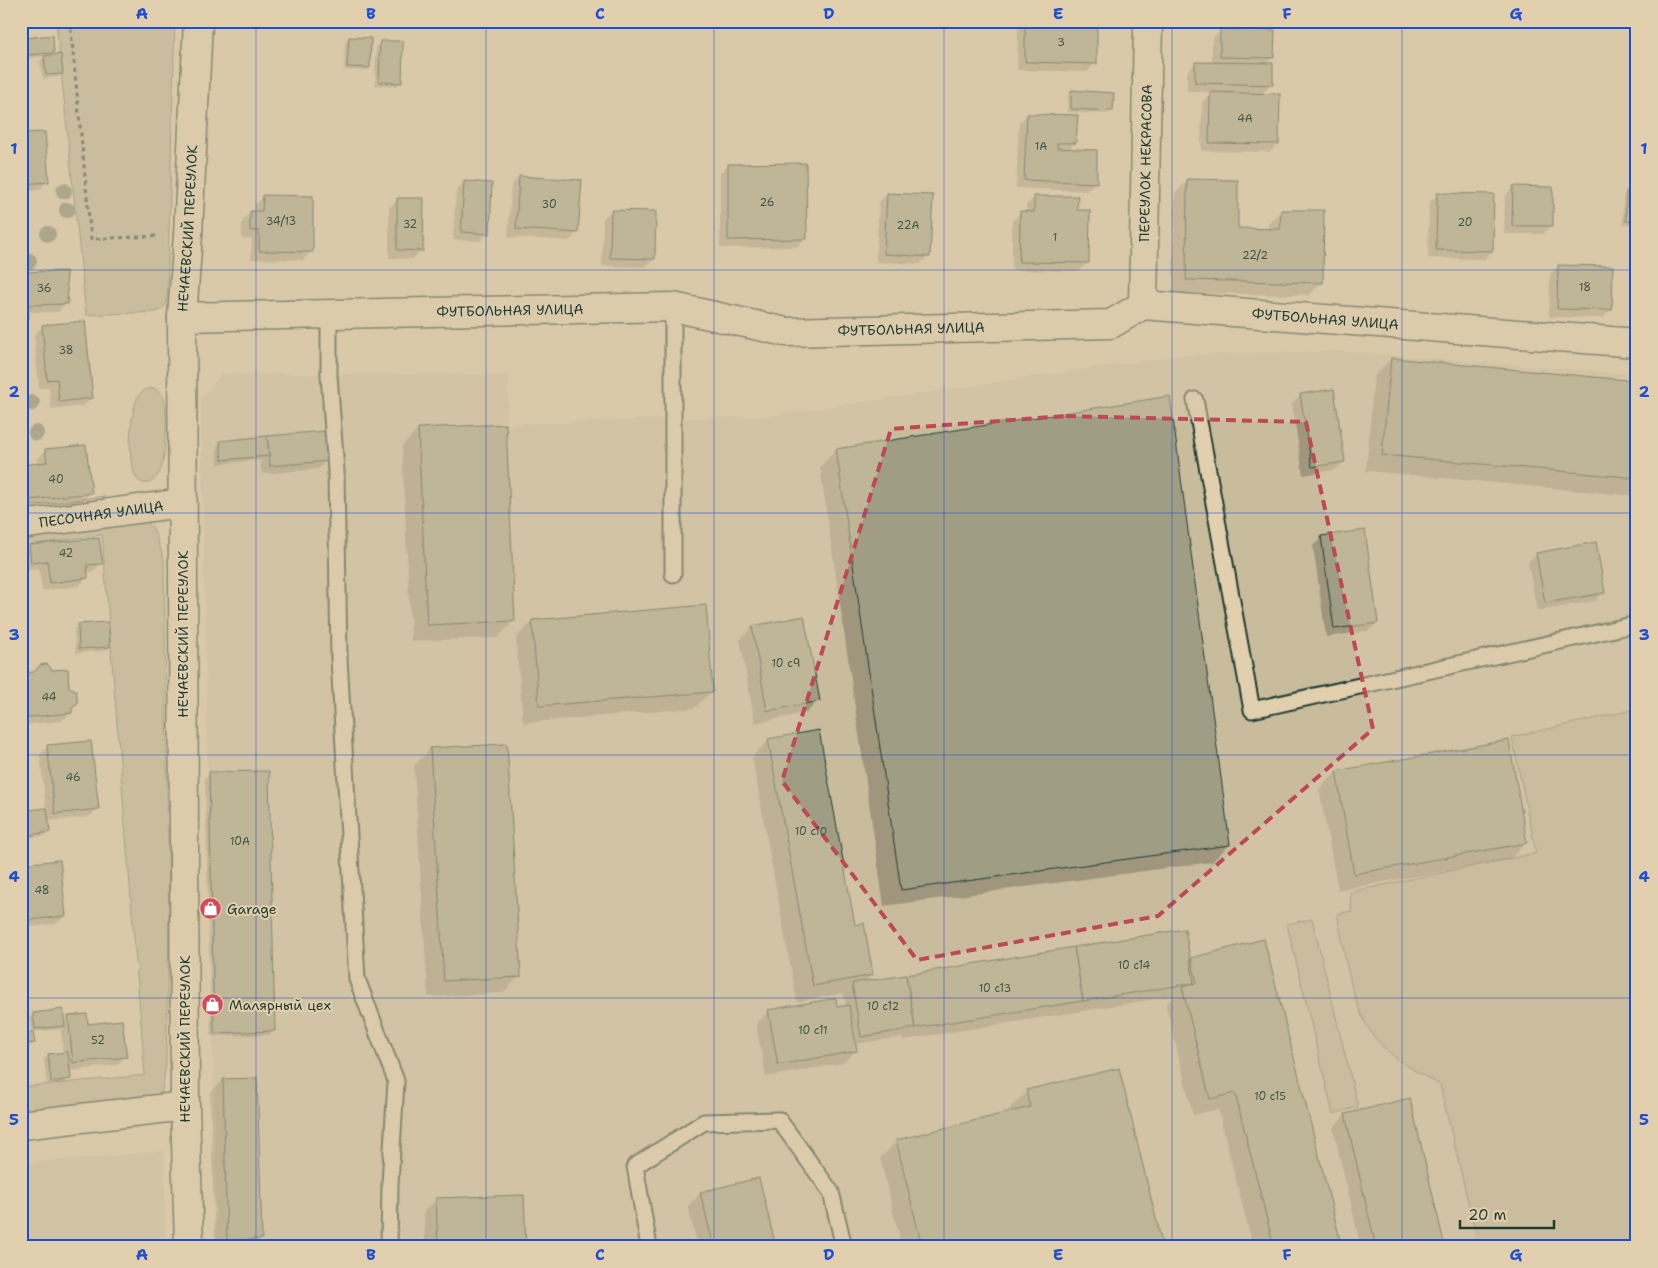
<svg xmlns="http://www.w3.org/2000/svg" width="1658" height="1268" viewBox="0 0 1658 1268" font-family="'Shantell Sans',sans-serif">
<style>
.built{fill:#c8bc9d;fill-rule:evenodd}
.green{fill:#b7af93;stroke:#6b7664}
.shadow{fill:#0003}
.building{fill:#9f9e84;stroke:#1f3d34}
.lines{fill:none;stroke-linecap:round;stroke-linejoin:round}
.service-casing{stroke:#1f3d34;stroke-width:19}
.minor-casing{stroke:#1f3d34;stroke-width:31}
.path{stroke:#1f3d34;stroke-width:3;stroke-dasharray:4 4;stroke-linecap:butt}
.service{stroke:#e1cfad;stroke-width:15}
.minor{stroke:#e1cfad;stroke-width:28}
.tree{fill:#777f6b}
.marked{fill:none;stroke:#bf4857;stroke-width:4;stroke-dasharray:10 6;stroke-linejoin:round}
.grid{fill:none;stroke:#1d4ed8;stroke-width:1;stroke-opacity:0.55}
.labels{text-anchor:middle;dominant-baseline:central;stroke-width:4;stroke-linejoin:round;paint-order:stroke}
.number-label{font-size:11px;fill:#3f5548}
.street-label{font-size:14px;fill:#1f3d34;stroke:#e1cfad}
.poi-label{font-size:14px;fill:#1f3d34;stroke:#e1cfad;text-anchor:start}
.neatline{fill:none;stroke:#1d4ed8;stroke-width:2}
.grid-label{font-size:16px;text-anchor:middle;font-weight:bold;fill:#1d4ed8}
</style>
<rect width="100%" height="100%" fill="#d9c9a8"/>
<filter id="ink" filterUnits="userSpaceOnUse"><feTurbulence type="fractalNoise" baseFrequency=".02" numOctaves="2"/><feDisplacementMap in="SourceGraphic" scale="10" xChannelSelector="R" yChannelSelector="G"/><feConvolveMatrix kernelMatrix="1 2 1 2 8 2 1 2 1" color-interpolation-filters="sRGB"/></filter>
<g filter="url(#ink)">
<!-- built -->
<g class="built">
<path d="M1341,351L1637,375V1247H217L201,399L222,374L509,375L507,424L768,416L1182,355ZM1030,956L905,973L894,974Z"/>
<path d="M164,1151L166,1247H21V1164Z"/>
</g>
<!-- green -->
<g class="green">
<path d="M56,21H175L167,300C165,307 163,309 156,312L86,315Z"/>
<path d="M154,388C158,390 162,394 164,399C168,409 165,456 162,467C159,475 152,485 143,483C124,479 129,406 140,394C144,389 148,389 154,388Z"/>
<path d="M105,496L99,501L21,512V507Z"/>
<path d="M144,519L153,528L164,559L169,918L166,1064L162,1091L155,1102L21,1119V1087L145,1075L102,535L21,546V532Z"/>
<path d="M1637,709V1247H1479L1440,1085C1417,1072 1392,1059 1375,1038C1350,1005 1345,953 1337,914L1352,911L1350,892L1536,853L1512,737Z"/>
<path d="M1312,919L1358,1107L1333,1114L1287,924Z"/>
</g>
<!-- shadow -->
<g class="shadow">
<path d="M1022,21H1096L1095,63L1087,72L1017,70L1018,26Z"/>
<path d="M1229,21H1305L1301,25L1229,24Z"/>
<path d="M1221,31L1272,58L1266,64L1272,84L1261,95L1278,143L1270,152L1201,151L1202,102L1213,92L1187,91V72L1196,63H1212V39Z"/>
<path d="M349,38L368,67L364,71L344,70L345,42Z"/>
<path d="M25,39L53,52L49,56L62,73L58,77L43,79L40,61L45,56L23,59L21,43Z"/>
<path d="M380,42L400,82L397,86L375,85L376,46Z"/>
<path d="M1072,92L1112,110L1108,114L1067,112L1068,96Z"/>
<path d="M1027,115L1075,143L1068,150L1095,182L1087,191L1016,188L1019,123Z"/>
<path d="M21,135L47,182L39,190L21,192Z"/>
<path d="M729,165L805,239L797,247L720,248V173Z"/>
<path d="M519,177L577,233L569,241L508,237L511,186Z"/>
<path d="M1188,180L1236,229L1268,230V224L1281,211L1322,282L1309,295L1173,293L1175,193Z"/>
<path d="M464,182L488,233L480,241L453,240L456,191Z"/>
<path d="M1513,188L1551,226L1543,234H1504L1505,196Z"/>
<path d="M1627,193H1637V225H1623V196Z"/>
<path d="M887,194L928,256L920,264L876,262L879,202Z"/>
<path d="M1438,194L1492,251L1484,259L1428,258L1429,203Z"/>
<path d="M263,197L311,252L303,260L251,259L252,239H242V221L251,212H255V205Z"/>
<path d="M1035,197L1088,263L1079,271L1012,270V221L1021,213H1026V205Z"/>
<path d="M398,199L421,250L413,259L389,258V208Z"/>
<path d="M611,211L654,259L645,267L602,266L603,219Z"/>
<path d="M1559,266L1611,309L1603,318L1549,317L1550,274Z"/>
<path d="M21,273L66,303L58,312H27V318L21,324Z"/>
<path d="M42,327L92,398L83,406L51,410L49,387L39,388L34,335Z"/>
<path d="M1391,359L1637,382V496L1366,471L1374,376Z"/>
<path d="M1300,395L1344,461L1335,470L1303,475L1292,404Z"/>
<path d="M419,429L514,621L497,638L411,641L402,446Z"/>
<path d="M324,432L326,461L318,469L262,474L260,460L218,464L217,446L221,442Z"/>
<path d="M46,450L90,493L82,501L21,508V467L38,465V459Z"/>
<path d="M836,450L1229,845L1212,862L884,906L820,467Z"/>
<path d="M1322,537L1377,623L1368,631L1326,637L1313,546Z"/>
<path d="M30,546L101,563L93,572H86L87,578L79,586L42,591L39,569L23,571L21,555Z"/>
<path d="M1536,554L1603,592L1595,601L1537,611L1528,562Z"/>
<path d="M533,621L711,692L695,708L523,723L516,638Z"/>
<path d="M78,625L109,647L105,651L76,653L74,629Z"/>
<path d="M752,627L818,701L806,713L755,723L740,640Z"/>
<path d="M40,666L68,688L76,704L70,710L71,713L62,721L21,725V674L33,673Z"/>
<path d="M769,740L854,926L872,974L864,983L1189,961L1192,959L1341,1247H1253L1218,1109L1193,1115L1166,1005L1174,996L903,1040L902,1037L855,1044L856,1050L843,1063L766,1077L756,1024L769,1011L836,1009L846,1007L844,993L797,1002L752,757Z"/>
<path d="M48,746L97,809L89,817L48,821L49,832L45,836L27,838L24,815L28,811L46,809L40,755Z"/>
<path d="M430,749L520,976L503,993L428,997L414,766Z"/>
<path d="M1336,772L1526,843L1509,860L1338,890L1319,789Z"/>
<path d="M209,774L273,1031L269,1035L211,1036L205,778Z"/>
<path d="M21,865L65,916L56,924L21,928Z"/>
<path d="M33,1014L63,1022L69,1017L87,1025L125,1057L117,1065L69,1071V1079L65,1083L47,1085L44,1059L48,1056L63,1054L61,1029L32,1032L33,1043L29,1047L21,1048V1034L31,1033L29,1018Z"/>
<path d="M223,1081L260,1239L252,1247H215L210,1093Z"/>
<path d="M1027,1092L1161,1247H902L880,1158L897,1141L1011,1113L1010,1108Z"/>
<path d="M1345,1115L1444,1247H1361L1333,1128Z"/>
<path d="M701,1193L775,1247H698L688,1206Z"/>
<path d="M437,1199L524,1247H425L424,1212Z"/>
</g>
<!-- building -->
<g class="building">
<path d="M1025,21H1097V64L1025,62Z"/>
<path d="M1220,29L1275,30L1274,58L1220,57Z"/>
<path d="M53,35L54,53L27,55L24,38Z"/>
<path d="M349,37L371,38L370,68L347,67Z"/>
<path d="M380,41H403L402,83L379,82Z"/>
<path d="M61,54L63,74L46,75L44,56Z"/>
<path d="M1195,62L1273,63V85L1195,83Z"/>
<path d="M1071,90L1114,93L1113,111L1071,109Z"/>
<path d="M1210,92L1280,94L1279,144L1209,143Z"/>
<path d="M1027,114L1078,115L1076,143H1057V148L1097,150V183L1024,180Z"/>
<path d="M45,132L49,182L21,184V133Z"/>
<path d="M806,163L807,239L728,240V164Z"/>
<path d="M519,176L582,180L578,233L516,229Z"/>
<path d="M1187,179L1238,180V228L1280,229L1281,210H1324L1323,283L1186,280Z"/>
<path d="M464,181L492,183L490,234L461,232Z"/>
<path d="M1513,186L1553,187V226H1512Z"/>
<path d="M1626,191H1637V222L1626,221Z"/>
<path d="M887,193L933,195L930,257L884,254Z"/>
<path d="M1437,193L1494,194L1493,251L1436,250Z"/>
<path d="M263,195L313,196V252L259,251V231H250V211H262Z"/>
<path d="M1034,196H1078L1077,210H1090L1089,263L1019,262L1020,211L1034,212Z"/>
<path d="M397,198H424L423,251L397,250Z"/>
<path d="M611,210L656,211L655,259L610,258Z"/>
<path d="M1558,265L1613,266L1612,310L1557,309Z"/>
<path d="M66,271L68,304L28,305L29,319H21V272Z"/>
<path d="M85,321L93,398L59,402L57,379L47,380L42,325Z"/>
<path d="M1391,358L1637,381V478L1382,455Z"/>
<path d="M1334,389L1345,462L1312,467L1300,394Z"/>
<path d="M1170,396L1230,845L901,890L836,449Z"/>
<path d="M506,424L515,621L427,625L418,428Z"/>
<path d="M325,431L328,461L270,466L267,436Z"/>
<path d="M267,436L269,456L222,460L220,441Z"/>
<path d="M86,445L92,493L21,501V465L47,462L45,449Z"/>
<path d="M1365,530L1378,623L1334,629L1321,536Z"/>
<path d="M99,538L103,564L87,565L88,578L50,583L47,561L31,563L29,545Z"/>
<path d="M1596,542L1605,593L1545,603L1536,553Z"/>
<path d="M706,605L713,692L539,706L532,620Z"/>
<path d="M804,616L820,701L767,711L752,626Z"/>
<path d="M108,622L110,647L79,649L78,624Z"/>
<path d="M47,664L52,670L68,669L69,687L76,690L78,704L72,708V713L21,718V673L34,672L40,665Z"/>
<path d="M819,730L855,925L864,923L873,975L813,986L768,739Z"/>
<path d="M1509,740L1527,843L1354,874L1336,771Z"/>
<path d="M91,741L99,809L55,814L47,745Z"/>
<path d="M507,744L521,977L444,981L430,748Z"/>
<path d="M269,771L275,1031L214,1033L209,772Z"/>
<path d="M47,808L50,832L30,835L28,810Z"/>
<path d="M60,860L66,916L21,921V864Z"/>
<path d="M1185,929L1194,983L1083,1001L1074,947Z"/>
<path d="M1264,939L1342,1247H1274L1235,1093L1210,1099L1182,987L1197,983L1191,958Z"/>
<path d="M1074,947L1083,1001L915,1028L906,975Z"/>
<path d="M906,975L915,1028L861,1037L852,983Z"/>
<path d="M836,998L837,1007L849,1005L857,1051L778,1065L768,1010Z"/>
<path d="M63,1009L65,1026L35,1029L33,1013Z"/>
<path d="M87,1014L88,1024L122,1020L127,1057L73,1063L68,1016Z"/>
<path d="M33,1032L35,1043L21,1045V1033Z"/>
<path d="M68,1052L71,1079L51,1082L48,1054Z"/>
<path d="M1119,1068L1163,1247H922L896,1140L1030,1107L1026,1090Z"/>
<path d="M257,1078L262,1239L227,1240L223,1079Z"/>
<path d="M1410,1098L1445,1247H1376L1345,1114Z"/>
<path d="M759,1178L776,1247H714L700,1192Z"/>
<path d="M524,1195L526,1247H438L436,1198Z"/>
</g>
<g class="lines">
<defs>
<g id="service">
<path d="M329,314V375L336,471L339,658L357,979L396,1081L390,1184L389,1247"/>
<path d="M1195,400L1252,710L1637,624"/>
<path d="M673,574V307"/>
<path d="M649,1247L635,1166L704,1122L779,1120L831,1192L844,1247"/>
</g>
<g id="minor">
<path id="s1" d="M1143,305L1148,21"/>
<path id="s2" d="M182,317L673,307L786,332L1111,324L1143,305L1637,343"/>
<path id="s3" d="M21,525L182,503"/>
<path d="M21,1125L185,1106"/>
<path id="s4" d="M189,1247L185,1106L182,317L188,235L198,21"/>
</g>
</defs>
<!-- service casing -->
<use href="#service" class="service-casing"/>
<!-- minor casing -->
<use href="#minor" class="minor-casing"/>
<!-- path -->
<path class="path" d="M70,21L91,239L157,236"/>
<!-- service -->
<use href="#service" class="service"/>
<!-- minor -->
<use href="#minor" class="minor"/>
</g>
<!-- trees -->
<g class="tree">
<circle cx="64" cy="191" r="8"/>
<circle cx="67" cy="210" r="8"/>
<circle cx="48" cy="234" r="8"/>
<circle cx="29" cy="261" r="8"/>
<circle cx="32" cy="403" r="8"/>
<circle cx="36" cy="433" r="8"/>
</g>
</g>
<!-- marked area -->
<path d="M0 0H1658V1268H0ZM1066,416L1306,422L1373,729L1158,916L917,960L782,781L891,429Z" fill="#d9c9a8" fill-opacity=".55" fill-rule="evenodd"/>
<path class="marked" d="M1066,416L1306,422L1373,729L1158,916L917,960L782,781L891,429Z"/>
<!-- grid -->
<path class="grid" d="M256,21V1247M486,21V1247M714,21V1247M944,21V1247M1172,21V1247M1402,21V1247M21,270H1637M21,513H1637M21,755H1637M21,998H1637"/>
<!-- icons -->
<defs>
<symbol id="shop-disc" viewBox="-11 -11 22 22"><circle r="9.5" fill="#d1495b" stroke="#e1cfad"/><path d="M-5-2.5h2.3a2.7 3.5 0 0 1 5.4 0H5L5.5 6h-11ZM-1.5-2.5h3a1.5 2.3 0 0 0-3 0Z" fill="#fff"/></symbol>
</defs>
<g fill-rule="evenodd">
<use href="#shop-disc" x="198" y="896" width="25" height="25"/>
<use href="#shop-disc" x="200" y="992" width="25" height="25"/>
</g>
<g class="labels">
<!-- number labels -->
<g class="number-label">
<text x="1061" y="42">3</text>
<text x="1245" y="118">4А</text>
<text x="1041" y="146">1А</text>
<text x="767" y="202">26</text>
<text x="549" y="204">30</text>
<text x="281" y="221">34/13</text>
<text x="1465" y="222">20</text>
<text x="410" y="224">32</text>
<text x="908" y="225">22А</text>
<text x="1055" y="237">1</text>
<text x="1255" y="255">22/2</text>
<text x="1585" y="287">18</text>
<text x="44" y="288">36</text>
<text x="66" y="350">38</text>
<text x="56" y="479">40</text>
<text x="66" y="553">42</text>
<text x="786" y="663">10 с9</text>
<text x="49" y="697">44</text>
<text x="73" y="777">46</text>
<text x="811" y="831">10 с10</text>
<text x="240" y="841">10А</text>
<text x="42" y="890">48</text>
<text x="1134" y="965">10 с14</text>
<text x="995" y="988">10 с13</text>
<text x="883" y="1006">10 с12</text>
<text x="813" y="1030">10 с11</text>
<text x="98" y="1040">52</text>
<text x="1270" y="1096">10 с15</text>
</g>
<!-- street labels -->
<g class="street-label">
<text stroke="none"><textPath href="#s1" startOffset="142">ПЕРЕУЛОК НЕКРАСОВА</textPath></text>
<text stroke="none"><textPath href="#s4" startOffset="1019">НЕЧАЕВСКИЙ ПЕРЕУЛОК</textPath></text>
<text stroke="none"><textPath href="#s2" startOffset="328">ФУТБОЛЬНАЯ УЛИЦА</textPath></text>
<text stroke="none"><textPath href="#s2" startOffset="1152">ФУТБОЛЬНАЯ УЛИЦА</textPath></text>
<text stroke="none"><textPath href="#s2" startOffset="732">ФУТБОЛЬНАЯ УЛИЦА</textPath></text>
<text stroke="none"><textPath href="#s3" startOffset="81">ПЕСОЧНАЯ УЛИЦА</textPath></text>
<text transform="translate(183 634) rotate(-90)">НЕЧАЕВСКИЙ ПЕРЕУЛОК</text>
<text transform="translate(185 1039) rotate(-90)">НЕЧАЕВСКИЙ ПЕРЕУЛОК</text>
</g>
<!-- poi labels -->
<g class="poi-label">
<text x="227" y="909">Garage</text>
<text x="229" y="1005">Малярный цех</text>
</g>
</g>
<!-- margin -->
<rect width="1658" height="1268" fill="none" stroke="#e1cfad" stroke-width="55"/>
<!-- scale -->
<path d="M1460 1220v8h94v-8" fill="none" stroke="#1f3d34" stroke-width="2.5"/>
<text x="1468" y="1220" font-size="15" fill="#1f3d34" stroke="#e1cfad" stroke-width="4" paint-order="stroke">20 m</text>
<rect x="28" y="28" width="1602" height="1212" class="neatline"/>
<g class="grid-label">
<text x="142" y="19">A</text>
<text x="371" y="19">B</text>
<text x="600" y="19">C</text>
<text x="829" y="19">D</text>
<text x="1058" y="19">E</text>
<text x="1287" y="19">F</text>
<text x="1516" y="19">G</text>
<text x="14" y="154">1</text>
<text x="1644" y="154">1</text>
<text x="14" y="397">2</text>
<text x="1644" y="397">2</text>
<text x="14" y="640">3</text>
<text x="1644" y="640">3</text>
<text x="14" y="882">4</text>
<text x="1644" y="882">4</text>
<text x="14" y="1125">5</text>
<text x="1644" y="1125">5</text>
<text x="142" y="1260">A</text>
<text x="371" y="1260">B</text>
<text x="600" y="1260">C</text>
<text x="829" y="1260">D</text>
<text x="1058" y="1260">E</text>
<text x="1287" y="1260">F</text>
<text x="1516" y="1260">G</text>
</g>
</svg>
